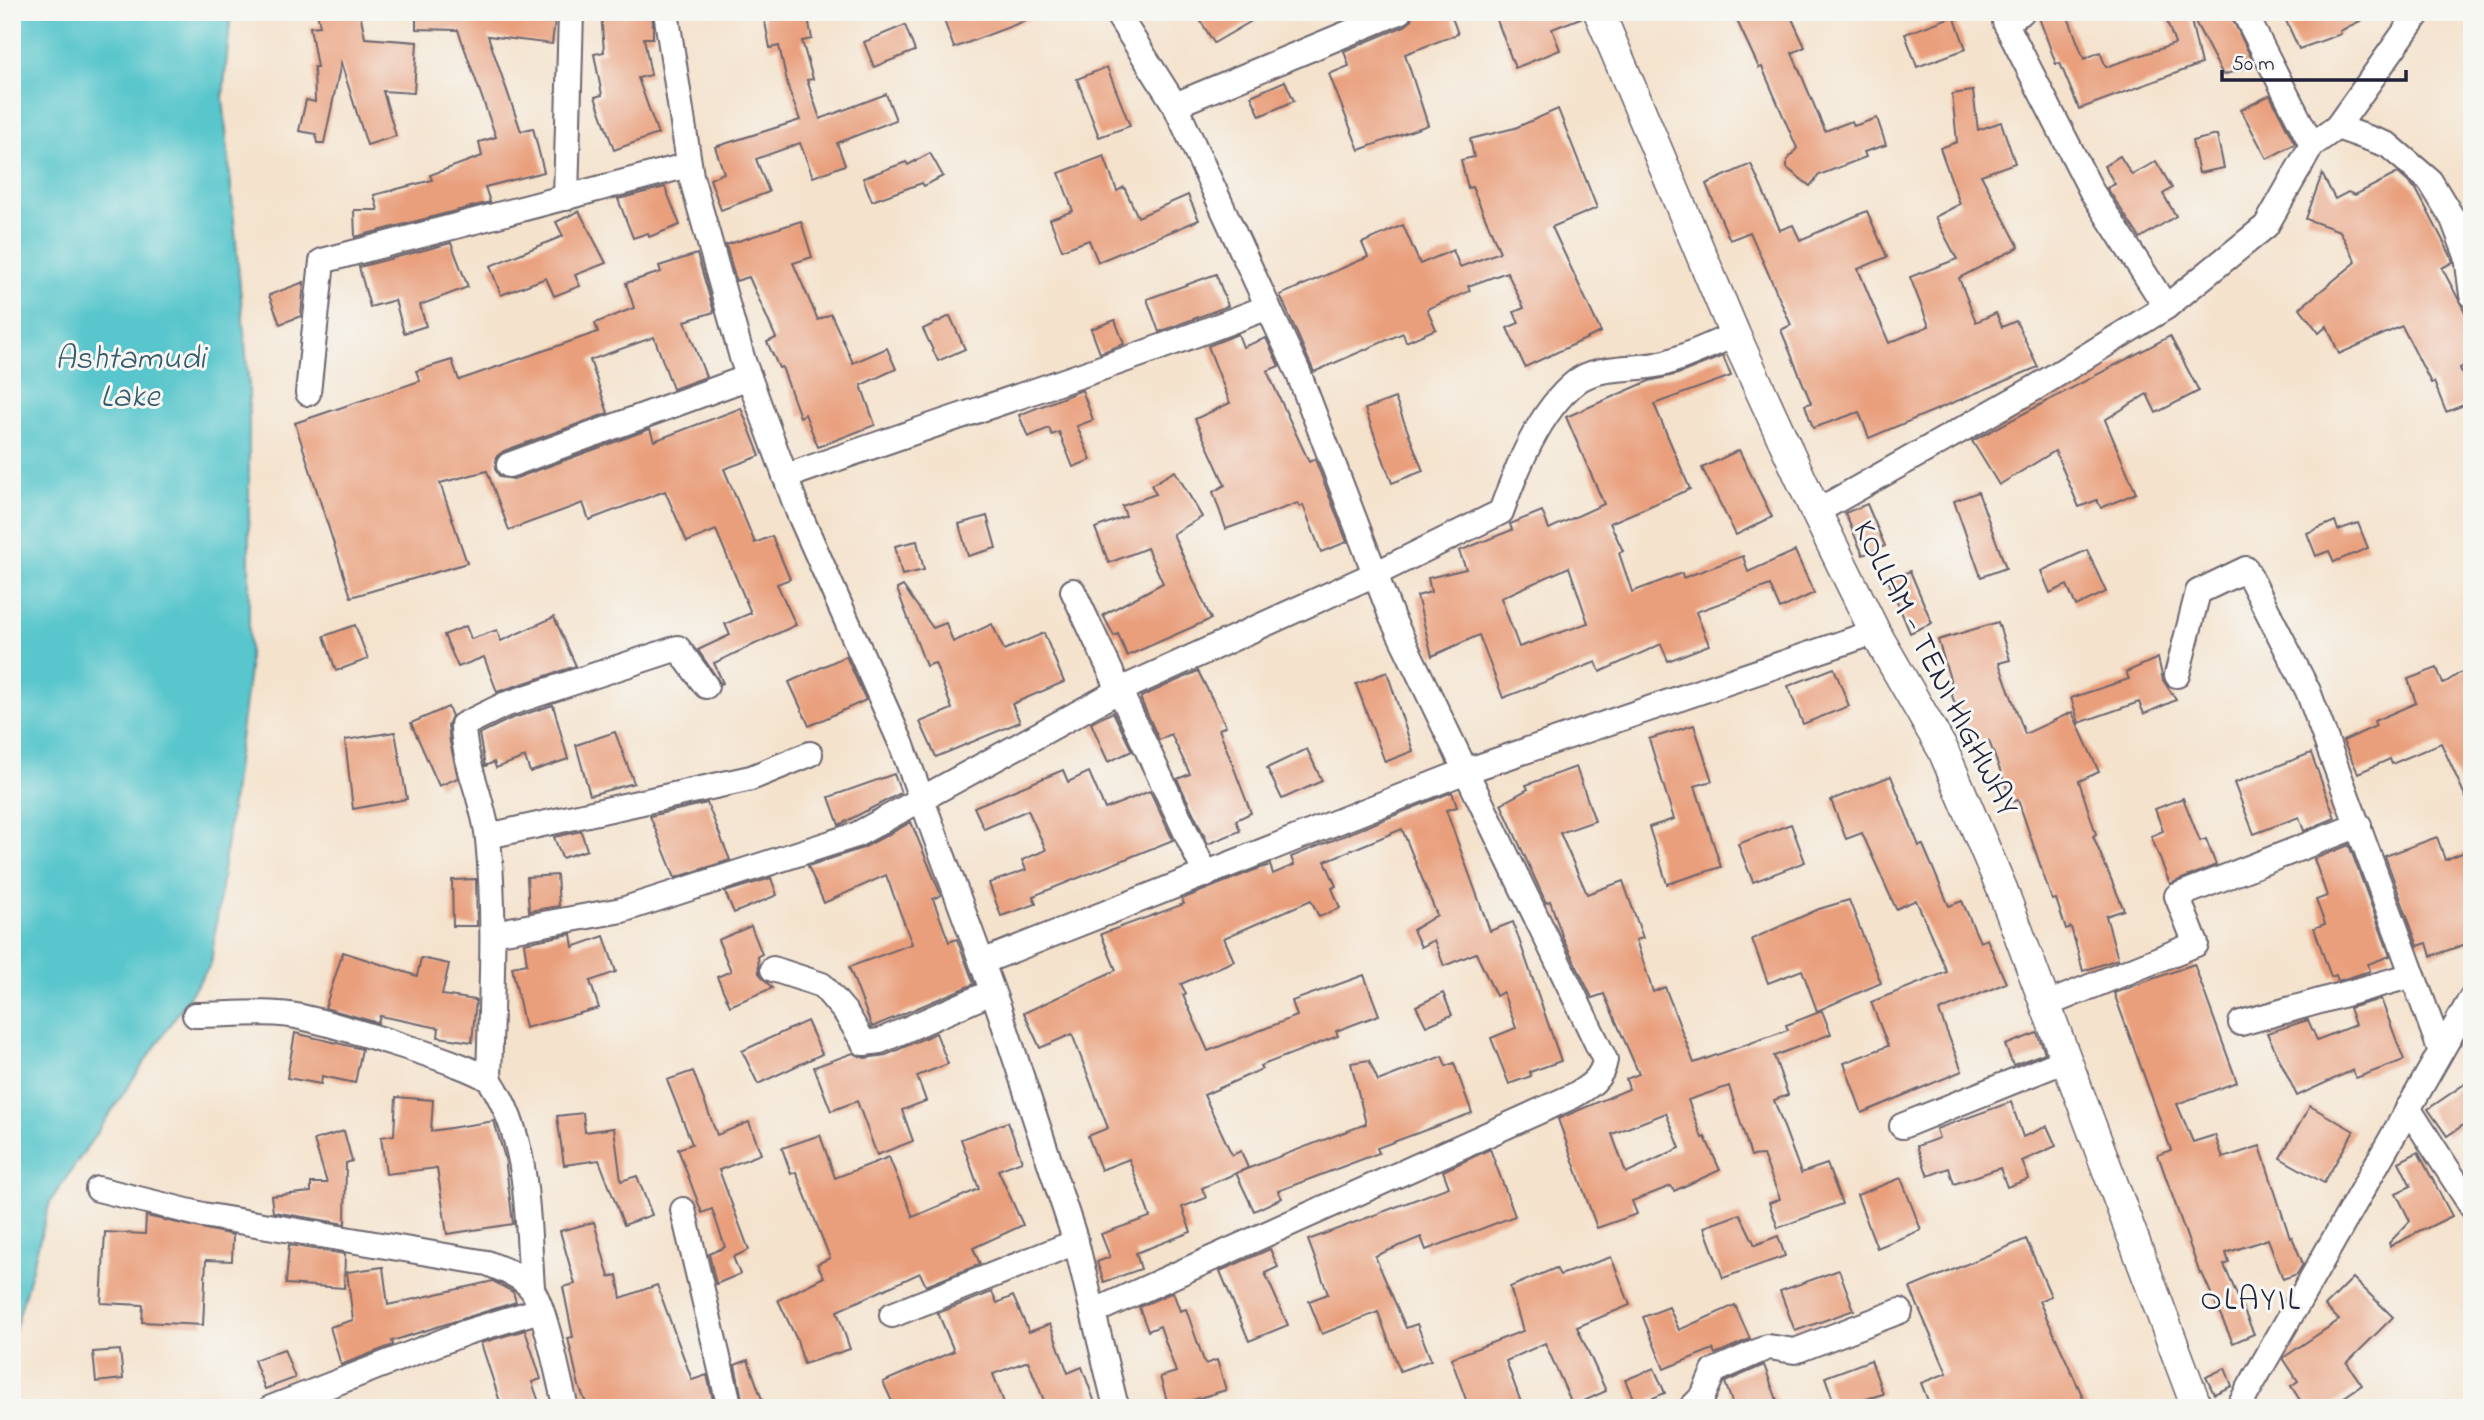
<svg xmlns="http://www.w3.org/2000/svg" width="2484" height="1420" viewBox="0 0 2484 1420" font-family="'Indie Flower',sans-serif">
<style>
.water{fill:#59c6cc;stroke:#3e7484;stroke-width:2}
.building{fill:#e99f7c;fill-rule:evenodd}
.lines{fill:none;stroke-linecap:round;stroke-linejoin:round}
.minor-casing{stroke:#6c656e;stroke-width:28}
.major-casing{stroke:#6c656e;stroke-width:33}
.minor{stroke:#fff;stroke-width:24}
.major{stroke:#fff;stroke-width:30}
.labels{text-anchor:middle;dominant-baseline:central;stroke-width:6;stroke-linejoin:round;paint-order:stroke}
.street-label{font-size:32px;fill:#22223b;stroke:#f6f6f2}
.water-label{font-size:33px;font-style:italic;fill:#355b6e;stroke:#f6f6f2}
.neighbourhood-label{font-size:33px;letter-spacing:2px;fill:#22223b;stroke:#f6f6f2}
</style>
<rect width="100%" height="100%" fill="#f6f6f2"/>
<filter id="ink" filterUnits="userSpaceOnUse"><feTurbulence type="fractalNoise" baseFrequency=".0143" numOctaves="2"/><feDisplacementMap in="SourceGraphic" scale="14" xChannelSelector="R" yChannelSelector="G"/><feConvolveMatrix kernelMatrix="1 2 1 2 8 2 1 2 1" color-interpolation-filters="sRGB"/></filter>
<filter id="wash" filterUnits="userSpaceOnUse"><feTurbulence type="fractalNoise" baseFrequency=".00686" numOctaves="4" result="noise"/><feDisplacementMap in="SourceGraphic" scale="28" xChannelSelector="R" yChannelSelector="G"/><feGaussianBlur stdDeviation="1.57" result="paint"/><feColorMatrix in="noise" values="0 0 0 0 0 0 0 0 0 0 0 0 0 0 0 0 0 1.4 0 .05"/><feComposite in="paint" operator="in"/></filter>
<g filter="url(#wash)">
<rect width="100%" height="100%" fill="#f4e2cc"/>
<!-- water -->
<path class="water" d="M12,12H231L223,97L249,388V670L211,964L50,1202L12,1341Z"/>
<g id="blocks">
<!-- building -->
<g class="building">
<path d="M317,12H360L365,38L417,42L414,93L383,91L396,136L367,145L341,63L324,143H317L316,134L299,131L306,100L315,102L314,67H317L310,27L320,26Z"/>
<path d="M416,12H556L552,44L488,36L521,131L533,128L544,172L485,187L490,202L355,237L354,210H378L374,195L432,180L430,175L482,156L479,142L496,137L458,30L416,29Z"/>
<path d="M601,12H651L653,22V38H644L651,75L638,78L658,134L614,150L595,97L602,95L594,54L604,52Z"/>
<path d="M763,12H807L812,39L802,41L813,79L807,80L820,119L886,94L896,120L837,143L845,165L813,177L800,143L756,159L769,192L721,210L710,179L724,173L715,147L800,120L789,90L779,46L770,48Z"/>
<path d="M941,12H1043V14L954,48Z"/>
<path d="M1195,12H1267L1214,43Z"/>
<path d="M1414,12H1450L1458,34L1405,54L1428,125L1359,150L1329,74L1349,66L1344,51L1405,26L1410,22Z"/>
<path d="M1494,12H1582L1583,17L1552,29L1560,50L1515,68Z"/>
<path d="M1733,12H1789L1805,47L1792,53L1825,131L1852,121L1854,126L1877,118L1886,145L1864,152L1866,157L1819,175L1810,186L1787,168V161L1797,148L1762,67L1759,68Z"/>
<path d="M2037,12H2066L2084,59L2100,52L2106,67L2175,44L2166,19L2189,12L2201,64L2079,109L2060,63L2056,64Z"/>
<path d="M2190,12H2229L2255,65L2223,75Z"/>
<path d="M2282,12H2378L2340,31L2341,34L2299,49Z"/>
<path d="M1954,16L1966,49L1917,67L1905,34Z"/>
<path d="M905,25L915,51L874,67L864,42Z"/>
<path d="M1107,67L1130,126L1099,137L1077,79Z"/>
<path d="M1285,81L1294,101L1260,116L1251,96Z"/>
<path d="M1973,91L1978,130L2001,122L2015,163L1981,175L2019,247L1959,278L1976,322L1996,313L2002,327L2016,321L2038,367L1869,438L1859,412L1813,428L1805,405L1811,403L1781,330L1791,325L1750,232L1730,240L1706,184L1751,164L1780,230L1793,225L1800,240L1867,211L1887,257L1858,269L1889,343L1929,326L1910,277L1957,259L1935,217L1960,204L1940,148L1957,142L1952,94Z"/>
<path d="M2270,95L2295,144L2267,159L2241,110Z"/>
<path d="M1558,109L1597,208L1552,227L1601,332L1525,367L1507,328L1519,323L1514,312L1524,308L1507,272L1468,286L1470,291L1427,309L1436,329L1406,342L1403,333L1314,372L1280,295L1368,257L1362,243L1403,225L1420,264L1453,250L1460,267L1500,252L1472,187L1468,188L1461,160L1474,157L1470,139L1515,128Z"/>
<path d="M2217,135L2224,168L2199,173L2192,141Z"/>
<path d="M930,153L943,176L924,186L922,183L872,201L863,178L906,162L908,165Z"/>
<path d="M1104,156L1117,191L1124,187L1138,217L1188,195L1199,220L1098,262L1089,240L1062,250L1050,219L1073,211L1059,173Z"/>
<path d="M2120,156L2132,175L2156,161L2172,188L2163,194L2176,216L2140,238L2107,188L2115,184L2104,166Z"/>
<path d="M2398,173L2416,189L2450,254L2453,262L2442,268L2472,325V362L2460,368L2472,402L2446,412L2434,382L2431,383L2402,326L2339,354L2327,326L2319,333L2300,308L2356,262L2340,231L2306,219L2322,174L2335,199L2348,192L2355,195Z"/>
<path d="M665,187L680,225L649,237L648,233L633,238L618,199Z"/>
<path d="M579,211L606,263L575,275L580,286L554,296L546,278L501,295L490,266L563,236L556,222Z"/>
<path d="M801,221L812,257L793,263L818,320L831,314L853,363L887,348L896,369L861,385L875,425L818,447L805,414L800,417L782,367L779,368L767,342L776,338L749,277L736,281L726,245Z"/>
<path d="M451,243L468,287L420,305L426,326L404,333L395,300L370,307L359,267Z"/>
<path d="M697,254L714,312L685,321L706,377L673,389L654,337L590,360L608,413L504,451L497,456L495,469L500,477L514,479L650,429L654,441L741,408L760,456L724,469L755,543L772,536L790,579L777,584L796,625L714,663L723,683L721,684L698,650L730,635L725,624L751,613L716,530L687,542L665,491L589,520L583,503L509,530L487,471L440,483L467,563L351,597L295,423L420,381L416,371L452,360L459,380L598,332L595,323L634,308L626,283L661,272L659,266Z"/>
<path d="M1216,274L1228,306L1159,332L1147,299Z"/>
<path d="M304,282L301,316L280,324L269,295Z"/>
<path d="M950,316L965,349L938,361L923,329Z"/>
<path d="M1115,320L1124,344L1100,353L1091,329Z"/>
<path d="M1238,334L1243,347L1266,338L1279,366L1267,371L1309,462L1315,459L1347,542L1321,552L1303,505L1300,507L1298,503L1226,529L1213,492L1225,485L1195,419L1230,403L1208,346Z"/>
<path d="M2170,336L2199,391L2156,413L2147,394L2105,420L2136,493L2101,508L2097,500L2079,507L2055,451L1999,485L1972,441Z"/>
<path d="M1723,356L1731,376L1654,404L1690,489L1610,523L1623,551L1619,553L1632,592L1682,573L1683,578L1743,556L1748,572L1795,551L1814,593L1780,609L1770,585L1696,612L1709,645L1668,661L1661,644L1600,672L1596,662L1503,698L1479,635L1432,656L1417,596L1431,592L1428,578L1466,569L1459,551L1512,530L1510,524L1542,511L1549,529L1604,504L1566,417L1649,381L1678,374ZM1569,567L1588,623L1519,647L1501,598Z"/>
<path d="M1082,390L1093,420L1077,426L1091,460L1073,467L1059,432L1052,435L1049,428L1028,437L1019,415Z"/>
<path d="M1395,398L1423,471L1392,483L1365,409Z"/>
<path d="M1739,450L1772,517L1736,535L1702,468Z"/>
<path d="M1175,471L1202,517L1173,534L1211,619L1127,656L1118,634L1114,636L1103,615L1163,583L1147,548L1109,563L1095,528L1126,516L1122,506L1156,494L1151,485Z"/>
<path d="M1978,492L2006,568L1981,577L1954,501Z"/>
<path d="M1867,504L1885,546L1863,555L1845,513Z"/>
<path d="M987,516L996,548L968,556L959,524Z"/>
<path d="M2335,521L2338,530L2358,523L2368,548L2334,562L2329,551L2316,556L2307,533Z"/>
<path d="M917,541L924,570L902,575L895,546Z"/>
<path d="M2087,550L2106,592L2076,606L2067,585L2050,593L2041,571Z"/>
<path d="M1910,571L1932,623L1910,633L1888,580Z"/>
<path d="M903,586L933,628L946,623L953,642L992,624L1004,650L1044,633L1064,682L1012,704L1020,722L936,757L920,722L952,709L935,663L926,666L897,589Z"/>
<path d="M554,617L576,666L497,692L484,657L458,667L444,635L466,626L471,639L497,630L501,641Z"/>
<path d="M1998,622L2010,660L1999,663L2025,734L2072,712L2099,772L2079,781L2096,834L2093,836L2124,910L2106,916L2118,959L2083,971L2071,927L2066,929L2056,899L2052,900L2018,800L2012,802L1989,741L1971,748L1950,690L1953,689L1938,640Z"/>
<path d="M355,625L368,659L336,671L324,636Z"/>
<path d="M846,656L866,700L809,726L789,682Z"/>
<path d="M2158,658L2163,680L2176,700L2144,714L2139,702L2079,723L2071,698L2129,679L2126,672Z"/>
<path d="M2472,665V811L2441,743L2392,764L2390,759L2358,773L2343,741L2376,726L2374,721L2416,703L2408,679L2437,668L2443,684Z"/>
<path d="M1834,668L1849,706L1803,724L1788,686Z"/>
<path d="M1198,671L1226,726L1219,729L1251,813L1236,820L1240,831L1208,844L1177,779L1190,774L1171,734L1159,740L1141,700V697Z"/>
<path d="M1387,672L1413,751L1385,762L1356,684Z"/>
<path d="M553,705L568,759L530,772L525,757L496,768L494,762L485,766L479,734L510,719Z"/>
<path d="M448,707L452,716L448,725L450,742L458,778L439,786L411,723Z"/>
<path d="M1113,712L1132,751L1108,762L1091,723Z"/>
<path d="M1694,725L1712,781L1695,786L1721,867L1667,884L1649,827L1674,819L1649,739Z"/>
<path d="M395,732L407,799L353,809L345,740Z"/>
<path d="M615,732L634,783L590,795L576,745Z"/>
<path d="M1307,749L1322,781L1282,799L1267,768Z"/>
<path d="M2311,753L2335,818L2304,831L2299,817L2254,834L2234,783Z"/>
<path d="M1576,767L1595,821L1560,833L1587,894L1623,881L1643,938L1636,940L1653,992L1665,987L1694,1063L1788,1030L1786,1025L1822,1011L1831,1034L1774,1056L1788,1095L1774,1100L1801,1173L1827,1164L1842,1204L1778,1228L1769,1203L1780,1199L1763,1155L1751,1156L1729,1086L1688,1100L1702,1138L1705,1137L1720,1170L1674,1191L1671,1186L1632,1201L1637,1214L1597,1228L1558,1119L1629,1089L1626,1079L1639,1074L1604,994L1592,998L1563,938L1550,901L1546,903L1501,804L1528,789L1526,785ZM1666,1113L1680,1148L1626,1173L1612,1134Z"/>
<path d="M1063,770L1068,782L1089,772L1105,809L1150,791L1173,840L1033,896L1036,904L1001,916L989,883L1026,870L1022,860L1046,850L1028,810L984,829L974,807Z"/>
<path d="M894,774L901,793L839,825L829,797Z"/>
<path d="M1891,776L1919,846L1923,845L1949,906L1962,901L1980,942L1987,939L2006,983L1939,1011L1962,1071L1862,1113L1844,1063L1888,1046L1871,1002L1947,972L1916,900L1896,909L1862,833L1846,839L1831,800Z"/>
<path d="M1452,792L1457,807L1446,810L1490,931L1513,922L1561,1061L1530,1072L1531,1076L1509,1084L1491,1038L1516,1028L1503,992L1496,996L1476,953L1444,966L1434,940L1421,947L1413,930L1437,915L1402,829L1325,861L1336,886L1332,888L1340,908L1319,917L1311,900L1224,938L1234,961L1181,984L1186,994L1183,995L1208,1051L1297,1016L1292,1001L1364,975L1379,1015L1336,1031L1338,1036L1260,1066L1262,1069L1204,1095L1232,1155L1241,1151L1248,1168L1202,1188L1206,1198L1182,1207L1191,1232L1136,1253L1141,1269L1104,1282L1097,1262L1110,1257L1101,1234L1150,1217L1129,1159L1101,1170L1088,1136L1108,1128L1072,1034L1040,1048L1024,1013L1116,970L1101,934L1184,904L1182,899L1252,871L1270,865L1273,874L1294,865L1291,857Z"/>
<path d="M2183,798L2200,841L2206,839L2216,865L2170,884L2151,836L2163,831L2155,809Z"/>
<path d="M707,803L730,860L675,878L650,816Z"/>
<path d="M911,822L941,895L933,899L949,942L957,939L974,984L872,1027L849,967L912,944L886,875L824,903L808,866L863,848Z"/>
<path d="M1791,824L1805,862L1753,882L1738,844Z"/>
<path d="M581,831L587,850L562,858L554,837Z"/>
<path d="M2437,837L2445,860L2472,849V942L2431,956L2427,943L2418,946L2385,856Z"/>
<path d="M2349,845L2390,956L2368,964L2370,971L2338,981L2336,975L2331,977L2314,928L2325,924L2316,900L2327,896L2314,859Z"/>
<path d="M557,875L559,906L529,911L527,877Z"/>
<path d="M771,878L777,895L734,913L725,892Z"/>
<path d="M476,879L477,926H453L452,880Z"/>
<path d="M1849,900L1881,983L1817,1011L1802,970L1768,983L1752,939L1819,909Z"/>
<path d="M751,926L762,954L758,956L759,973L772,988L730,1006L717,977L731,971L718,940Z"/>
<path d="M571,934L573,947L604,936L616,972L590,981L599,1008L525,1028L512,967L527,964L524,943Z"/>
<path d="M343,952L417,976L421,958L449,964L442,995L476,1000L472,1042L438,1037L439,1028L380,1016L378,1023L325,1008Z"/>
<path d="M2194,964L2237,1082L2177,1104L2193,1142L2215,1135L2223,1158L2260,1146L2290,1238L2292,1237L2303,1264L2297,1274L2283,1279L2268,1239L2226,1253L2229,1263L2224,1265L2254,1334L2233,1343L2202,1273L2200,1274L2158,1155L2171,1150L2114,993Z"/>
<path d="M1443,993L1452,1015L1426,1026L1416,1006Z"/>
<path d="M2381,999L2404,1060L2356,1078L2353,1070L2297,1096L2267,1033L2308,1020L2317,1040L2355,1025L2349,1008Z"/>
<path d="M807,1021L822,1054L758,1084L742,1051Z"/>
<path d="M295,1033L362,1049L355,1083L322,1076L321,1084L287,1078Z"/>
<path d="M936,1033L948,1064L917,1076L926,1101L902,1110L913,1141L877,1155L857,1101L831,1111L814,1067L853,1053L865,1058L886,1055Z"/>
<path d="M2037,1033L2045,1053L2013,1065L2005,1045Z"/>
<path d="M1442,1056L1446,1066L1454,1063L1472,1113L1377,1148L1379,1153L1278,1191L1282,1198L1254,1211L1236,1173L1366,1124L1351,1063L1369,1060L1378,1081Z"/>
<path d="M693,1071L717,1135L749,1122L761,1154L719,1170L749,1250L733,1257L740,1274L716,1284L709,1254L725,1247L712,1209L702,1213L678,1149L692,1144L667,1080Z"/>
<path d="M2472,1079V1119L2447,1136L2428,1109Z"/>
<path d="M396,1097L433,1100L431,1131L494,1121L505,1158L513,1224L447,1234L437,1168L386,1174L381,1137L394,1135Z"/>
<path d="M2011,1102L2023,1137L2047,1126L2056,1146L2022,1161L2029,1179L2007,1187L2000,1168L1954,1184L1949,1168L1928,1176L1917,1146L1939,1138L1936,1129Z"/>
<path d="M2310,1106L2354,1131L2324,1183L2280,1158Z"/>
<path d="M583,1113L585,1132L614,1128L621,1181L637,1176L652,1215L624,1225L599,1160L564,1165L557,1116Z"/>
<path d="M1008,1122L1022,1161L998,1170L1023,1225L973,1248L980,1264L926,1286L920,1273L837,1311L850,1349L804,1364L797,1340L778,1300L824,1277L817,1264L830,1258L796,1172L791,1174L782,1148L820,1135L835,1178L889,1157L913,1217L979,1189L961,1139Z"/>
<path d="M344,1131L352,1161L346,1163L345,1224L273,1212L271,1196L311,1192V1183H327L314,1140Z"/>
<path d="M1490,1149L1515,1216L1426,1250L1421,1237L1375,1256L1406,1328L1417,1324L1431,1360L1400,1371L1378,1312L1322,1334L1309,1301L1328,1294L1308,1240L1449,1187L1443,1171Z"/>
<path d="M2418,1152L2452,1216L2390,1246L2389,1243L2410,1221L2396,1193L2411,1186L2399,1162Z"/>
<path d="M1901,1178L1921,1230L1877,1248L1857,1195Z"/>
<path d="M1740,1214L1755,1245L1778,1236L1785,1256L1723,1278L1704,1227Z"/>
<path d="M146,1216L233,1235L232,1261L206,1260L203,1325L142,1322L143,1305L101,1303L105,1232L145,1234Z"/>
<path d="M594,1222L609,1277L617,1275L621,1298L657,1285L692,1380L707,1375L715,1408H588L579,1386L568,1338L573,1337L563,1287L575,1284L560,1231Z"/>
<path d="M2026,1239L2051,1296L2039,1301L2088,1408H1931L1921,1383L1947,1373L1910,1288Z"/>
<path d="M289,1245L345,1254L344,1288L286,1284Z"/>
<path d="M1270,1249L1278,1267L1265,1273L1288,1325L1249,1341L1220,1271Z"/>
<path d="M1611,1257L1630,1305L1577,1327L1606,1391L1573,1406L1545,1343L1506,1361L1523,1408H1469L1451,1358L1523,1331L1510,1287L1556,1268L1560,1275Z"/>
<path d="M383,1267L388,1305L493,1281L513,1292L516,1302L392,1341L393,1345L341,1365L330,1327L353,1320L347,1272Z"/>
<path d="M1839,1270L1854,1310L1795,1331L1780,1291Z"/>
<path d="M2353,1278L2393,1317L2347,1363L2362,1385L2328,1408H2305L2291,1386L2298,1381L2283,1358L2339,1320L2325,1306Z"/>
<path d="M992,1292L997,1303L1013,1296L1029,1332L1050,1324L1068,1373L1082,1367L1095,1403L1084,1408H1047L1028,1361L993,1374L1006,1408H895L883,1382L954,1351L938,1313Z"/>
<path d="M1173,1292L1180,1311L1186,1309L1205,1364L1217,1360L1226,1390L1169,1407L1160,1377L1176,1372L1160,1326L1148,1331L1139,1307Z"/>
<path d="M1735,1305L1750,1339L1715,1354L1713,1349L1664,1369L1643,1317L1669,1307L1679,1330Z"/>
<path d="M525,1330L541,1379L532,1382L541,1408H502L481,1343Z"/>
<path d="M284,1349L295,1378L265,1389L254,1360Z"/>
<path d="M120,1350L123,1379L96,1382L93,1352Z"/>
<path d="M748,1360L765,1408H744L735,1365Z"/>
<path d="M1871,1360L1883,1394L1836,1408L1825,1377Z"/>
<path d="M1764,1365L1780,1408H1734L1725,1382Z"/>
<path d="M1654,1368L1665,1393L1636,1405L1625,1380Z"/>
<path d="M2225,1368L2232,1386L2214,1394L2206,1377Z"/>
</g>
</g>
</g>
<g filter="url(#ink)">
<use href="#blocks" fill-opacity="0" stroke="#6c656e" stroke-width="2"/>
<g class="lines">
<defs>
<g id="minor">
<path d="M666,12L691,176L743,361L798,511L901,743L999,1009L1076,1242L1115,1403"/>
<path d="M1116,12L1175,105L1399,12"/>
<path d="M2022,12L2005,22L2092,192L2166,307"/>
<path d="M2244,12L2312,145"/>
<path d="M1175,105L1268,307"/>
<path d="M2337,127L2388,145L2430,181L2453,219L2467,256L2472,295"/>
<path d="M566,198L571,12"/>
<path d="M308,393L322,261L689,165"/>
<path d="M509,465L749,377"/>
<path d="M785,477C946,419 1109,369 1268,307L1298,372L1392,618L1605,1060C1602,1079 1589,1087 1573,1096L1093,1312"/>
<path d="M1816,512L2035,388L2166,307L2266,226L2312,145L2337,127L2419,12"/>
<path d="M1073,591L1206,875"/>
<path d="M2177,675L2198,592L2246,569L2308,691L2440,1049"/>
<path d="M488,836L751,778L810,754"/>
<path d="M493,933L622,910L856,835L1120,690L1377,573L1501,512C1516,470 1539,411 1576,382C1598,364 1638,371 1665,363C1688,356 1712,344 1735,335"/>
<path d="M982,962L1466,771L1875,632"/>
<path d="M773,969L822,985L846,1013L864,1043L880,1041L992,992"/>
<path d="M2045,1005L2196,944L2177,896L2359,825"/>
<path d="M195,1015C227,1015 271,1010 301,1017C328,1023 480,1066 491,1082C530,1142 527,1219 532,1287"/>
<path d="M2241,1023L2413,975"/>
<path d="M489,1079C491,999 496,919 488,839C484,800 464,765 463,725L504,705L678,648L706,686"/>
<path d="M2408,1108L2472,1207"/>
<path d="M1902,1126L2066,1060"/>
<path d="M98,1189L203,1215L487,1263C501,1269 520,1275 530,1287C545,1303 559,1383 566,1408"/>
<path d="M683,1210L730,1408"/>
<path d="M892,1315L1076,1242"/>
<path d="M271,1408L467,1332L540,1310"/>
<path d="M1691,1408L1703,1396L1714,1371L1768,1347L1795,1351L1900,1311"/>
<path d="M2238,1408L2472,997"/>
</g>
<path id="major" d="M1599,12L1735,335L1816,512L1875,632L1943,750L2002,889L2197,1408"/>
</defs>
<!-- minor casing -->
<use href="#minor" class="minor-casing"/>
<!-- major casing -->
<use href="#major" class="major-casing"/>
<!-- minor -->
<use href="#minor" class="minor"/>
<!-- major -->
<use href="#major" class="major"/>
</g>
</g>
<g class="labels">
<!-- street labels -->
<g class="street-label">
<text transform="translate(1934 669) rotate(63)">KOLLAM - TENI HIGHWAY</text>
</g>
<!-- water labels -->
<g class="water-label">
<text x="130" y="360">Ashtamudi<tspan x="130" dy="38">Lake</tspan></text>
</g>
<!-- neighbourhood labels -->
<g class="neighbourhood-label">
<text x="2251" y="1301">OLAYIL</text>
</g>
</g>
<!-- margin -->
<rect width="2484" height="1420" fill="none" stroke="#f6f6f2" stroke-width="42"/>
<!-- scale -->
<path d="M2222 70v10h184v-10" fill="none" stroke="#22223b" stroke-width="3.5"/>
<text x="2232" y="70" font-size="21" fill="#22223b" stroke="#f6f6f2" stroke-width="5" paint-order="stroke">50 m</text>
</svg>
